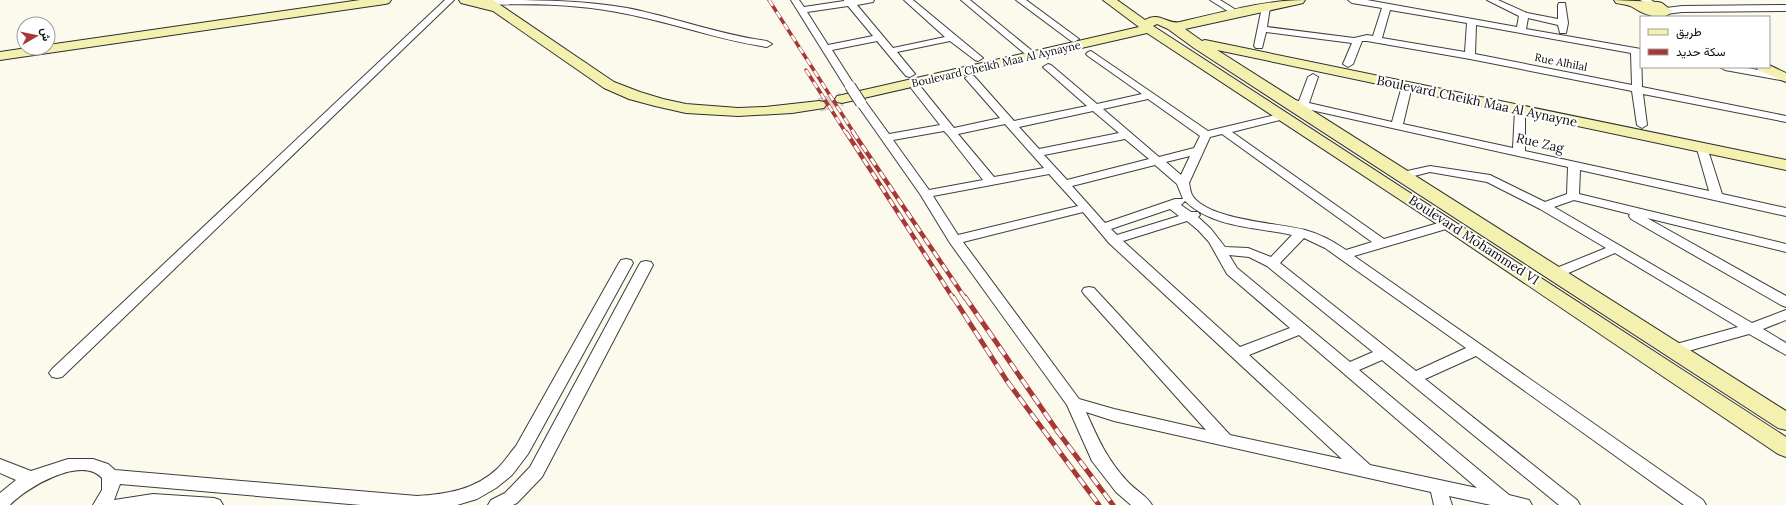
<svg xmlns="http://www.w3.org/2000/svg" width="1786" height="505" viewBox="0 0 1786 505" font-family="Lora,Vazirmatn,serif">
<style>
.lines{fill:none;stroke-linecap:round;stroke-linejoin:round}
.secondary-tunnel{stroke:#d8d6ca;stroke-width:14;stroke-dasharray:14 7;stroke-linecap:butt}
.street-casing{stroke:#3e3e3e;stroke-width:2}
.secondary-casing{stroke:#2d2d2d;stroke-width:2}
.street{fill:#fff;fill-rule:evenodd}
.secondary{fill:#f4f1b0;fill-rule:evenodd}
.rail-far2-casing{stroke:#a83836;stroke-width:3.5}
.rail-far1-casing{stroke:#a83836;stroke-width:4.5}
.rail-casing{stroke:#a83836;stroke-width:5}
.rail-far2{stroke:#fff;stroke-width:2.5;stroke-dasharray:7;stroke-linecap:butt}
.rail-far1{stroke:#fff;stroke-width:3;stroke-dasharray:8;stroke-linecap:butt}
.rail{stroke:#fff;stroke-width:3.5;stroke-dasharray:10;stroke-linecap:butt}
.street-bridge-casing{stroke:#3e3e3e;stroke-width:12;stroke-linecap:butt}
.street-bridge{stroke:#fff;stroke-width:10}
.labels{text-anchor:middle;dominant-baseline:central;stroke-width:4;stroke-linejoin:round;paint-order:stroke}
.far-street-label{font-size:11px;fill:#0b0b0b;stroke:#fff}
.street-label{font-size:13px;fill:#0b0b0b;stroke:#fff}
</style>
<rect width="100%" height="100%" fill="#fcfaec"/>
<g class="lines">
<!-- secondary-tunnel -->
<path class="secondary-tunnel" d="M819,105L842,99"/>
<defs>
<g id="street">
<path d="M445,0H454L62,377L57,378L52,377L49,373L52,369Z"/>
<path d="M484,0C532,0 580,0 627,8C674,17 719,35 767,41L772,44L767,47C719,40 674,23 627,14C581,4 534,3 487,5L484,4L483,2Z"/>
<path d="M791,0H799L804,7L844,1V0H874L873,2L857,5L893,48L945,37L904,0H913L983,58L978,61L975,60L950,41L897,52L915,74L910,77L906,76L877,41L832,50L855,86L854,88H846ZM848,6L873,36L828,45L807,12Z"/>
<path d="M961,0H970L1036,54L1038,56L1036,58H1030Z"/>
<path d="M1016,0H1026L1079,39L1074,42L1071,41Z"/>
<path d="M1210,0H1220L1241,13L1237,16L1234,15Z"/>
<path d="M1348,0H1367L1517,27L1519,16L1487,0H1498L1527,13L1558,19V5L1559,3H1565L1568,23L1566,33H1560L1558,25L1528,18L1526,29L1641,49L1642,87L1786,116V122L1643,94L1647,125L1642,128L1637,125L1632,91L1470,59L1367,41H1362L1353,64L1348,67L1343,64L1352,43L1266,32L1262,48H1256L1254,46L1262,7L1266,4L1270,7L1267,27L1354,38L1367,35L1373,36L1382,8L1352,3ZM1390,10L1467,23L1465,52L1382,38ZM1476,25L1631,53L1632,85L1475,54Z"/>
<path d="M1640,0H1651L1657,4L1653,7Z"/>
<path d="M1786,5V11L1682,12L1666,14L1662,11L1666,8L1682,6Z"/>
<path d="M1091,51L1208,131L1284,113L1288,114L1289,116L1288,118L1232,132L1384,239L1445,221H1453L1455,224L1453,227L1354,256L1703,500L1706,505H1684L1476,356L1425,379L1577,500L1580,505H1559L1382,360L1359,370L1509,495L1529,500L1532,505H1491L1449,496L1452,505H1434L1431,492L1114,421L1086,412C1098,439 1107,459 1127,481C1135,490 1146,495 1152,505H1131L1116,492L1092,461L1067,405L950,243L920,194L856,103L857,101H865L889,134L940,125L911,88L916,85L920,86L954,128L1000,118L965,78L970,75L974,76L1014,121L1087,106L1045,69L1043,67L1048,64L1051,65L1097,104L1142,94L1088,56L1086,54L1088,52ZM1148,99L1200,136L1194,148L1159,157L1103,109ZM1093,111L1119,133L1039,149L1019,127ZM1005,124L1044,168L994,177L958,134ZM944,131L947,134L983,180L929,190L893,140ZM1222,134L1372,242L1346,250C1333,241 1320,234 1305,230C1278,223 1207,220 1192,195C1190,191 1190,187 1189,183L1210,137ZM1125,139L1149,159L1067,180L1044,155ZM1190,156L1181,175L1166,162ZM1155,165L1177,184L1183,199H1175L1105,223L1072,186ZM1049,174L1078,206L958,235L933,196ZM1185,201C1213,228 1256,227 1292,235L1271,257L1248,248L1225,247L1211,229L1198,217L1200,215L1198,212H1191L1181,205ZM1170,209L1179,216L1117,235L1111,229ZM1083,212L1109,243L1342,459L1230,435L1094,288L1089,287L1084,288L1082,291L1084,294L1206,430L1114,409L1079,399L963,242ZM1187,221L1198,230L1209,242L1227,274L1290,328L1240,347L1123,241ZM1304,238L1325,248L1466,348L1416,371L1280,263ZM1229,255L1249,257L1267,266L1373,352L1350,362L1237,268ZM1299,335L1477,488L1370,465L1249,355Z"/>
<path d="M1720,67H1742L1786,75V81L1725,70Z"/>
<path d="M1313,74L1318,77L1309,103L1392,122L1402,86L1407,83L1412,86L1403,124L1513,148L1515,110L1520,107L1525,110V151L1709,191L1697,149L1703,146L1707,147L1722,194L1786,208V216L1580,170L1579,194L1786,244V252L1647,218L1786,296V307L1781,305L1631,219L1629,216L1630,214L1574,200L1554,207L1752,323L1786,310V320L1763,329L1786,343V355L1749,334L1674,355L1669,354L1667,350L1669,346L1738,327L1615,253L1559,277H1549L1547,274L1549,271L1606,248L1540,209L1487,182L1430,172L1402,179L1396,175L1398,173L1430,166L1490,175L1545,202L1567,194L1568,167L1284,104L1283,102L1284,100L1288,99L1299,101L1308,77Z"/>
<path d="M626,259L631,260L633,263L528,454L512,475L496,488L477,499L457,505H361L120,484L114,500L153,494L214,498L220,500L223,505H93L102,490V478C81,455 26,488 10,505H0V493L16,480L0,473V459L31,471L68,459H93L108,464L115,470L417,496C447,494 475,490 498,468C505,461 510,453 516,446L619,263L621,260Z"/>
<path d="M646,261L651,262L653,265L542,477L517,503L513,505H488L491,500L505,493L530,467L639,265L641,262Z"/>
</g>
<g id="secondary">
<path d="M360,0H391L389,3L385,4L0,60V52L27,48H48V45Z"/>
<path d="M459,0H493L614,82L640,92L663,99L686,104L738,108L765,107L819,101L824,102L826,105L824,108L792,113L738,116L686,113L655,106L629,99L604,88L493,11L461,3Z"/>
<path d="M1103,0H1117L1145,20C1159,11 1168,25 1180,22C1221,13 1263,0 1305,0L1303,3L1299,4L1185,29L1202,41L1205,40L1786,160V170L1217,50L1786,411V430L1778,428L1194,48L1168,29L1157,24L1153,26L1786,437V457L1778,454L1443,228L1147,33L842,103L837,102L835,99L837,96L842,95L1139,27Z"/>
<path d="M1614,0L1658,2L1662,3L1672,11C1664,23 1643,14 1634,8C1630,5 1621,4 1616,3Z"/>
<path d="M1769,65L1786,73V82L1758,70L1756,67H1769Z"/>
</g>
</defs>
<!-- street casing -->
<use href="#street" class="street-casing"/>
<!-- secondary casing -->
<use href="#secondary" class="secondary-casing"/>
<!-- street -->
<use href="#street" class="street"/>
<!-- secondary -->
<use href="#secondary" class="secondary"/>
<defs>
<g id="rail-far2">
<path d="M769,0L854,133"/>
<path d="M806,70L846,133"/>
</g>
<g id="rail-far1">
<path d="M846,132L953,298"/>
<path d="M853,132L965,298"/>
</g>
<g id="rail">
<path d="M953,297L1007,381L1099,505"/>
<path d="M965,297L1058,432L1113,505"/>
</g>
</defs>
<!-- rail-far2 casing -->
<use href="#rail-far2" class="rail-far2-casing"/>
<!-- rail-far1 casing -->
<use href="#rail-far1" class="rail-far1-casing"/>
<!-- rail casing -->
<use href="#rail" class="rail-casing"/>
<!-- rail-far2 -->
<use href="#rail-far2" class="rail-far2"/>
<!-- rail-far1 -->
<use href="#rail-far1" class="rail-far1"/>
<!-- rail -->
<use href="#rail" class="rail"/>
<defs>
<path id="street-bridge" d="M850,86L861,103"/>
</defs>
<!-- street-bridge casing -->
<use href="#street-bridge" class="street-bridge-casing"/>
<!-- street-bridge -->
<use href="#street-bridge" class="street-bridge"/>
</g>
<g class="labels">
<!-- far-street labels -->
<g class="far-street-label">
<text transform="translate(1561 62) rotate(11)">Rue Alhilal</text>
<text transform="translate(996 64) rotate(-13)">Boulevard Cheikh Maa Al Aynayne</text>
</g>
<!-- street labels -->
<g class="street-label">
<text transform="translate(1477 101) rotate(12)">Boulevard Cheikh Maa Al Aynayne</text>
<text transform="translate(1540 143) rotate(13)">Rue Zag</text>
<text transform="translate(1474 240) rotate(33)">Boulevard Mohammed VI</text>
</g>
</g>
<!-- legend -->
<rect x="1640" y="16" width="130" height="52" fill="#ffffff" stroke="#9d9d9d"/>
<rect x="1648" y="29" width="20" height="6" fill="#f4f1b0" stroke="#9d9d9d"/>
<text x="1676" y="36" font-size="12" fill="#0b0b0b">طريق</text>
<rect x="1648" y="49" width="20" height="6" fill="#a83836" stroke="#9d9d9d"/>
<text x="1676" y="56" font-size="12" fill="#0b0b0b">سكة حديد</text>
<!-- north arrow -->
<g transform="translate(36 36) rotate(81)"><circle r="19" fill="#ffffff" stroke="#9d9d9d"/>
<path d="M0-3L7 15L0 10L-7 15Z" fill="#a83836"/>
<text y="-6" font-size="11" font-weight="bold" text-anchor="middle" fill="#0b0b0b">ش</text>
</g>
</svg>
